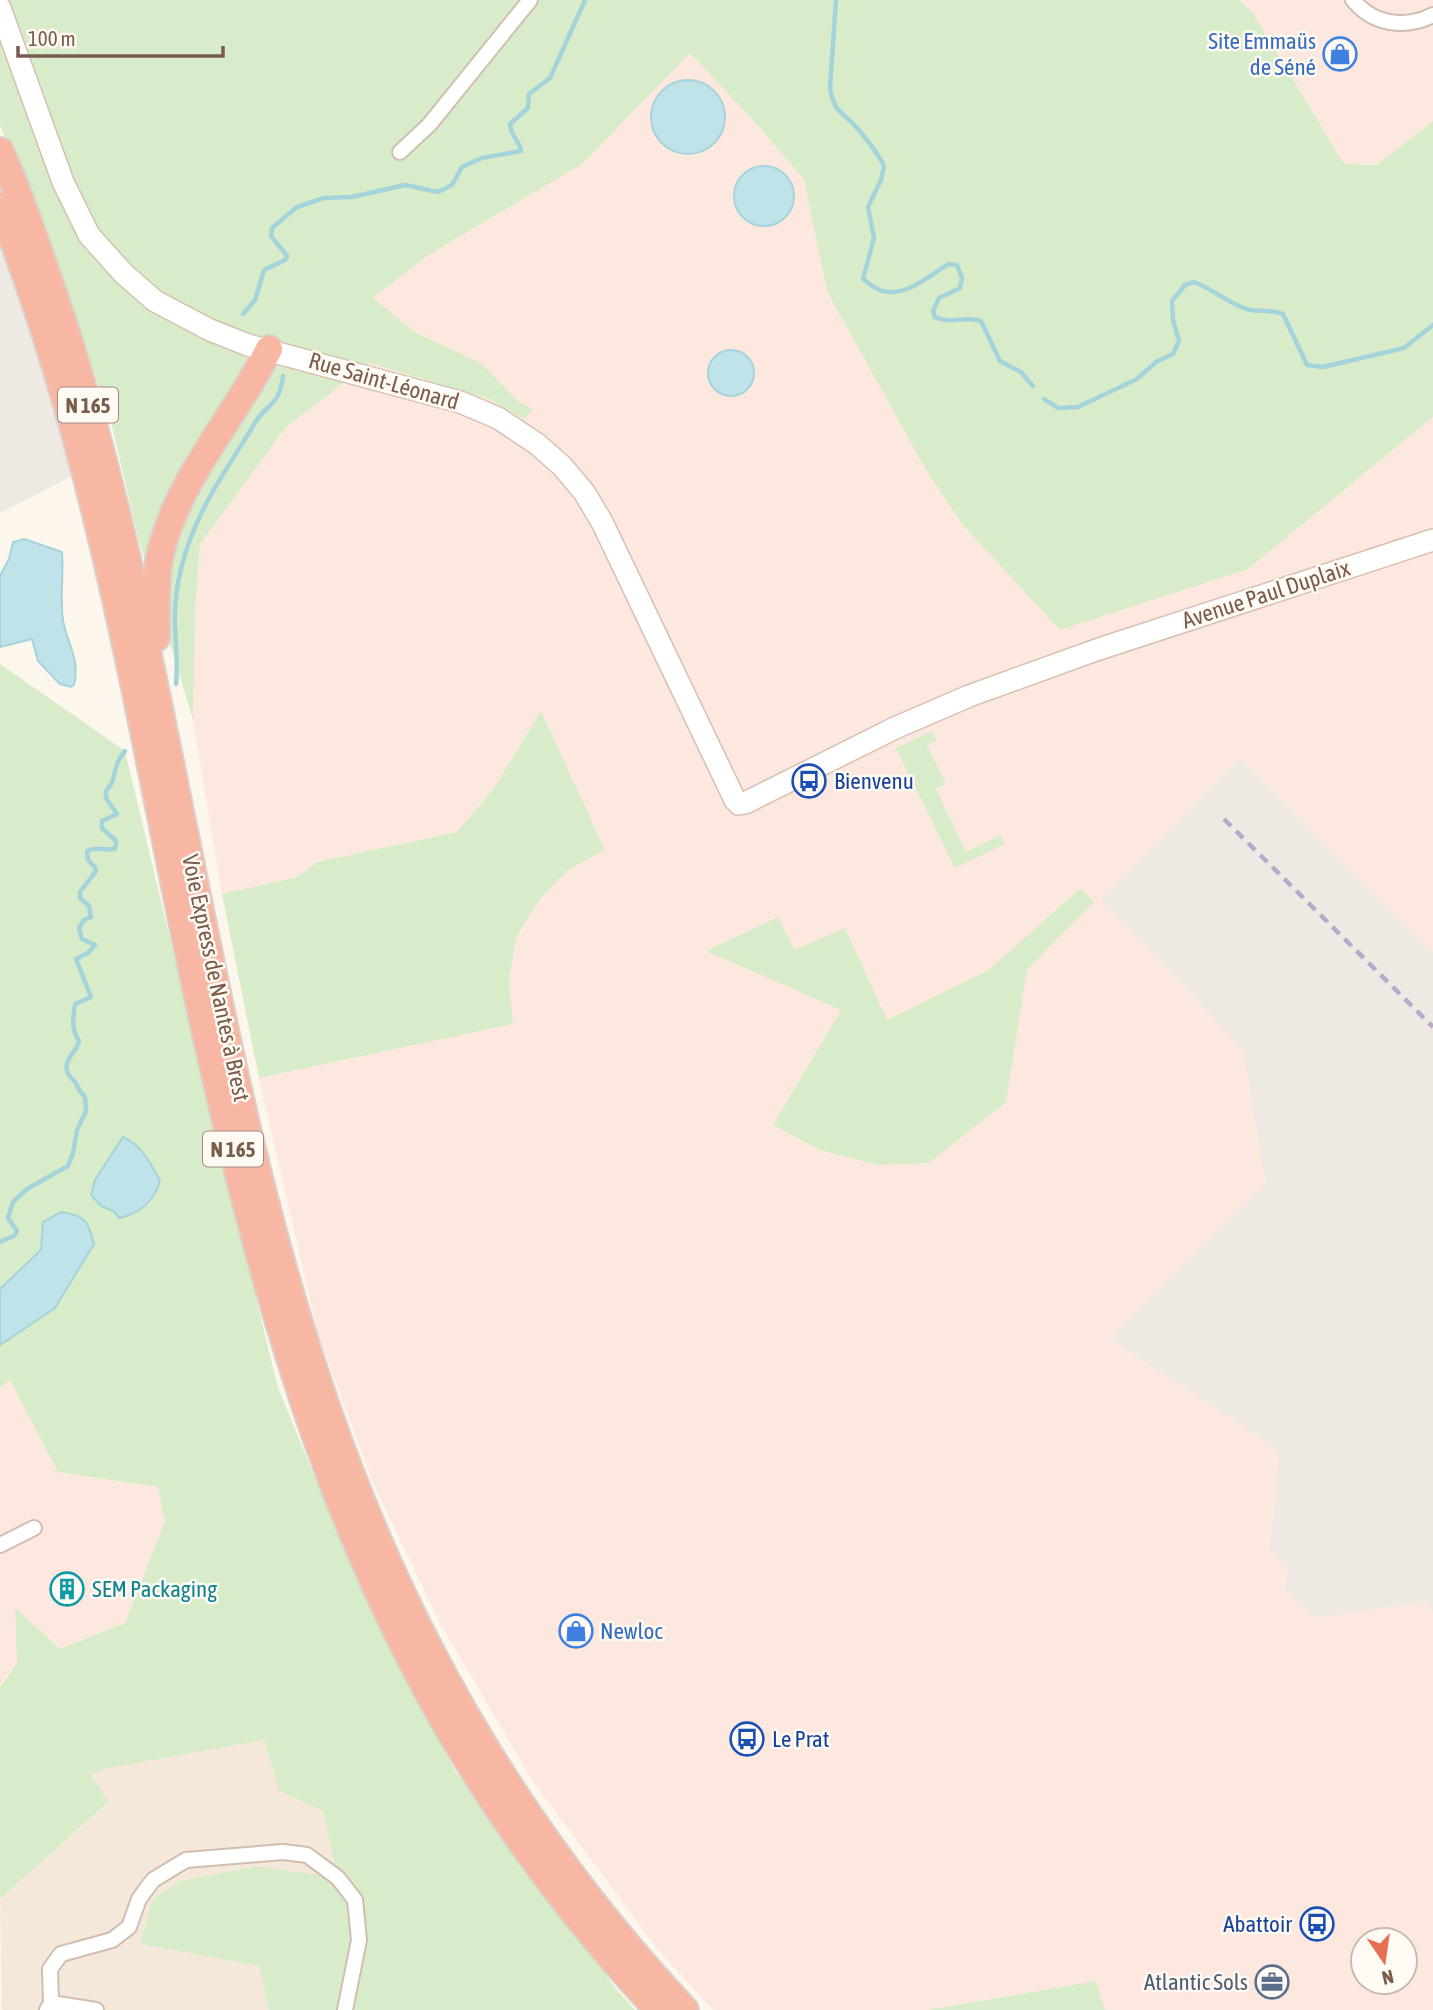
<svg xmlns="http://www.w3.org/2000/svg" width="1433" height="2010" viewBox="0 0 1433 2010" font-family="'Asap Condensed',sans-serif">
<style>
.residential{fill:#f5e8da}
.commercial{fill:#fde8e0;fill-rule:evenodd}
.industrial{fill:#efe9e4}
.green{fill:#d8ecc9;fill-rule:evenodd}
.water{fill:#bfe3e8;stroke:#a5d3da;stroke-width:2}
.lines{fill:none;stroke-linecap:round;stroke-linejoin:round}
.stream{stroke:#a5d3da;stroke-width:4.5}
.street-casing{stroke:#d1beb0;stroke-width:18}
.secondary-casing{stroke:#d6c0b0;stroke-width:24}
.highway-casing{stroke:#dad1cd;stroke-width:30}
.street{stroke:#fff;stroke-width:14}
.secondary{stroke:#fff;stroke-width:21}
.highway{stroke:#f7b7a3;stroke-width:26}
.rail{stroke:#b9a8c9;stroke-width:4.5;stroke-dasharray:10 7;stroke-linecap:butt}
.labels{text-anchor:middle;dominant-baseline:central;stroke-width:5;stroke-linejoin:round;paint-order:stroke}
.shield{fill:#fffaf3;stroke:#a28b7f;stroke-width:2}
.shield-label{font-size:21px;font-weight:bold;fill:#7a5c4d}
.shop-label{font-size:23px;fill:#366cbe;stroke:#fffaf3;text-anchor:end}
.street-label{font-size:23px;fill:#7a5c4d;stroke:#fffaf3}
.transit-label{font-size:23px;fill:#164399;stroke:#fffaf3;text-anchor:start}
.culture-label{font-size:23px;fill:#0d838f;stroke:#fffaf3;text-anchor:start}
.service-label{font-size:23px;fill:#4e5e75;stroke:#fffaf3;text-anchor:end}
</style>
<rect width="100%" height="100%" fill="#fdf6ec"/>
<!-- residential -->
<path class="residential" d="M264,1740L279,1791L323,1811L334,1861L321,1875L255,1866L180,1881L152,1900L140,1944L259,1966L269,2010H2L0,1899L109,1803L91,1775L104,1769Z"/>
<!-- commercial -->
<g class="commercial">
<path d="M1239,0H1433V121L1377,165L1343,164L1253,13Z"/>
<path d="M690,52L762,130L804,180L827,291L1248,569L1433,417V2010H1105L1096,1981L927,2010H713L658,1950L532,1780L439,1621L374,1485L319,1338L259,1078L513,1024L509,981L516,938L539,900L568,870L605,850L541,712L494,788L457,832L317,862L297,877L222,894L193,720L195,611L200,544L286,427L370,363L489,399L524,419L532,409L519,402L481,363L416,333L372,298L427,256L582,164ZM1363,1940H1405V1982H1363Z"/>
<path d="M10,1379L58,1472L158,1487L165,1521L125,1623L60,1649L15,1609L17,1663L0,1688V1387Z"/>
</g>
<!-- industrial -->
<g class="industrial">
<path d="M0,241L35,334L74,475L0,513Z"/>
<path d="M1240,758L1433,953V1611L1423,1602L1315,1618L1285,1588L1289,1568L1270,1550L1279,1456L1260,1437L1109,1338L1266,1184L1243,1049L1101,899Z"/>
</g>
<!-- green -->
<g class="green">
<path d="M0,0H1239L1253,13L1344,164L1377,165L1433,121V417L1248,569L1060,630L962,524L924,466L827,291L804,180L762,130L690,53L582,164L427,256L373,298L416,333L481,363L519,402L533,409L524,419L489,399L370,363L286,427L200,544L195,611L193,720L139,541L112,426L52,247L0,126Z"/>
<path d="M0,664L125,751L277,1385L355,1576L455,1771L617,1990L635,2010H269L259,1966L140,1944L152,1900L180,1881L256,1866L321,1875L334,1861L323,1811L279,1791L264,1740L104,1769L91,1775L109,1802L0,1899V1688L17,1663L15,1608L60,1649L125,1623L165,1521L158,1487L58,1472L10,1380L0,1387V1345L55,1308L41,1250L0,1289ZM123,1137L133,1141L151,1163L120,1218L95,1180Z"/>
<path d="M541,711L605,850L568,870L539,900L516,938L509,981L513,1024L259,1078L222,894L297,877L317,862L457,832L494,788Z"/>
<path d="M932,731L936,740L927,745L946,784L936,789L966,852L1000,835L1005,844L955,868L896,748Z"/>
<path d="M1081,888L1094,902L1027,970L1006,1102L929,1163L878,1165L820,1150L773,1125L841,1010L706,951L778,917L794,950L845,928L887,1020L987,971Z"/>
<path d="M1096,1981L1105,2010H927Z"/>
</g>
<!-- water -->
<g class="water">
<circle cx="688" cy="117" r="37"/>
<circle cx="764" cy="196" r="30"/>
<circle cx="731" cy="373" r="23"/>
<path d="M24,539L62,552C64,573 59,607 64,625C69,646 80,662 74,685L71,687L60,684L38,661L32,639L0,647V576L9,559L13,542Z"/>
<path d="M123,1137C141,1144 151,1164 160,1181C153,1202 141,1213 119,1218L115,1212L101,1206L91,1195L95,1180Z"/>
<path d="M61,1212C86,1215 88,1222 94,1244L55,1308L0,1345V1289L41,1250L43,1222Z"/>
</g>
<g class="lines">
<!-- stream -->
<g class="stream">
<path d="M836,0L830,88C834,113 843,112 858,129C867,140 878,153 884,166L881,180L868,207L874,238L863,279C868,283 876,289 882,291C908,297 929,275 949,264L957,265L962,278L960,288L939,298L933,311L935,317C950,325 966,315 981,321L1000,361L1021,372L1033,386"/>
<path d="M243,314L255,300L264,270L285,260L287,256L271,236L272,228L297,207L324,198L352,197L405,185L438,192L452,185L462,167L482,158L521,151C520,141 511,137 510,124L528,108L529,94L550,78L585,0"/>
<path d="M1044,399L1058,408L1078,407L1137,379L1156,362L1173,354L1179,341L1173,320L1172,301L1185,285L1194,282C1214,289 1229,305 1250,310C1261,312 1272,309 1283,314L1307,365L1323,367L1404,348L1433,325"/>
<path d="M176,684C178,662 176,647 175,626C173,588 185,546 202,512C217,480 239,451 256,421C261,412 272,406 277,397C281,391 282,383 283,376"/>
<path d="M0,1242L14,1236L17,1231L8,1218L13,1202L27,1189L68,1166L73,1153L77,1130L86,1111L85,1097C79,1092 79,1088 75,1082C73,1079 69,1077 68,1073C62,1060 77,1052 79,1041C71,1029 73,1017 75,1004L91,997L76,959L88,953L95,945L82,939L79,928L84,920L91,917L89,906L80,898V892L96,871L95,867L88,860L87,851C97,846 104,851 115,849L116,841L102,828V821L117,814L106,798V791C118,779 111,767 125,751"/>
</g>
<defs>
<g id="street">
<path d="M1353,0C1373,25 1405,29 1433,15"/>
<path d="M400,152L429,125L530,0"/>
<path d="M0,1545L34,1528"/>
<path d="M51,2003L96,2010"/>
<path d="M47,2010L51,2003L50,1969L61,1954L112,1940L129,1927L139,1899L153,1880L186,1860L283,1852L307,1855L338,1878L355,1900L359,1940L345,2010"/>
</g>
<path id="secondary" d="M0,8L63,182L89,235L123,273L155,301L210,330L248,345L460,402L498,418L537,444L562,466L584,492L602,522L735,800L739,804L745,803L895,728L969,696L1099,649L1433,540"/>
<g id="highway">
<path d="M0,151C17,188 30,226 43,264C100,423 135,587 168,752C222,1014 268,1283 374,1531C449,1708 554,1870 685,2010"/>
<path d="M0,206C106,473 145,760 207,1039C254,1251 311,1465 411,1660C476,1787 560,1905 658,2010"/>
<path d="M156,638C157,608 154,576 162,547C182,473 236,416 269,349"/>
</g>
</defs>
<!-- street casing -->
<use href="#street" class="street-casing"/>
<!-- secondary casing -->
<use href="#secondary" class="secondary-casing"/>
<!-- highway casing -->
<use href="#highway" class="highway-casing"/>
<!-- street -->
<use href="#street" class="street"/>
<!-- secondary -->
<use href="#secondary" class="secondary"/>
<!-- highway -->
<use href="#highway" class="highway"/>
<!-- rail -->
<path class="rail" d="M1224,819L1433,1027"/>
</g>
<!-- icons -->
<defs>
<symbol id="shop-ring" viewBox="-11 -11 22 22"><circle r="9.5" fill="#fffaf3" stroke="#3f7fe0" stroke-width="1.5"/><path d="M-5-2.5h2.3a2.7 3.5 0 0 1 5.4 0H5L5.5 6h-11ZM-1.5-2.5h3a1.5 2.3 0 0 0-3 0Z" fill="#3f7fe0"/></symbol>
<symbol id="bus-ring" viewBox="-11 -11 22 22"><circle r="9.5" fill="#fffaf3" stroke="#1a4fb4" stroke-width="1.5"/><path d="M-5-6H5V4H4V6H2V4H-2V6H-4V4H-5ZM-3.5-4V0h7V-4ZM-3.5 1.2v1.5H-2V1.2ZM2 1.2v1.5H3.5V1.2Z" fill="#1a4fb4"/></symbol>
<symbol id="building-ring" viewBox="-11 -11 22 22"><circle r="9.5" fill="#fffaf3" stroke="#0f9aa8" stroke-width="1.5"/><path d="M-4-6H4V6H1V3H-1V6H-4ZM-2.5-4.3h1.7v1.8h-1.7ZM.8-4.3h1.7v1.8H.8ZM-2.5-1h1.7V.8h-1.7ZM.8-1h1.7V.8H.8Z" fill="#0f9aa8"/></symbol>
<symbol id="office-ring" viewBox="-11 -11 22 22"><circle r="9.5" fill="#fffaf3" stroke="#5c6f8a" stroke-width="1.5"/><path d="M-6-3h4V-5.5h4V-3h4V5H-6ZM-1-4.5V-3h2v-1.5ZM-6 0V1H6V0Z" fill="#5c6f8a"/></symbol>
</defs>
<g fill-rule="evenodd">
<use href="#shop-ring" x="1321" y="35" width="38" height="38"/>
<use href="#bus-ring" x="790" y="762" width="38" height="38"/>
<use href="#building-ring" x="48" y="1570" width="38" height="38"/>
<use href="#shop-ring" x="557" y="1612" width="38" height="38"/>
<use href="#bus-ring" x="728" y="1720" width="38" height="38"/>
<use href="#bus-ring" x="1298" y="1905" width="38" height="38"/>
<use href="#office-ring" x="1253" y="1963" width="38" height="38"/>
</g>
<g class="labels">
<!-- shield labels -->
<g class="shield">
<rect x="58" y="387.5" width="60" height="35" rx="5"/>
<rect x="203" y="1131.5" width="60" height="35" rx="5"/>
</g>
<g class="shield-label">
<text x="88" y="405">N 165</text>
<text x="233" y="1149">N 165</text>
</g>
<!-- shop labels -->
<g class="shop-label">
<text x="1316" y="41">Site Emmaüs<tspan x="1316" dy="26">de Séné</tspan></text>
<text x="600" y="1631" text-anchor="start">Newloc</text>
</g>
<!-- street labels -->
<g class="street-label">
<text transform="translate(384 381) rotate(16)">Rue Saint-Léonard</text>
<text transform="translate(1266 594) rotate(-18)">Avenue Paul Duplaix</text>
<text transform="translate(216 978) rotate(78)">Voie Express de Nantes à Brest</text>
</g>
<!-- transit labels -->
<g class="transit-label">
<text x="834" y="781">Bienvenu</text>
<text x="772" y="1739">Le Prat</text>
<text x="1292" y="1924" text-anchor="end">Abattoir</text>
</g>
<!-- culture labels -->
<g class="culture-label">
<text x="92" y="1589">SEM Packaging</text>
</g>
<!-- service labels -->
<g class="service-label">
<text x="1248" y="1982">Atlantic Sols</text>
</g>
</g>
<!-- north arrow -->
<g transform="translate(1384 1961) rotate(167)"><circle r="33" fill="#fffaf3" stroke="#cabbb1" stroke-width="2"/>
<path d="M0-5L12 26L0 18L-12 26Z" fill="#e76f51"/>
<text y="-10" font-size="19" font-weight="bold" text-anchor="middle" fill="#7a5c4d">N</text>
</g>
<!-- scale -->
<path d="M18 46v10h205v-10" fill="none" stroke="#7a5c4d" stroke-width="3.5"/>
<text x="28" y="46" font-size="21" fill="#7a5c4d" stroke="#fffaf3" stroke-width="5" paint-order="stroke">100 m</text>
</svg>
